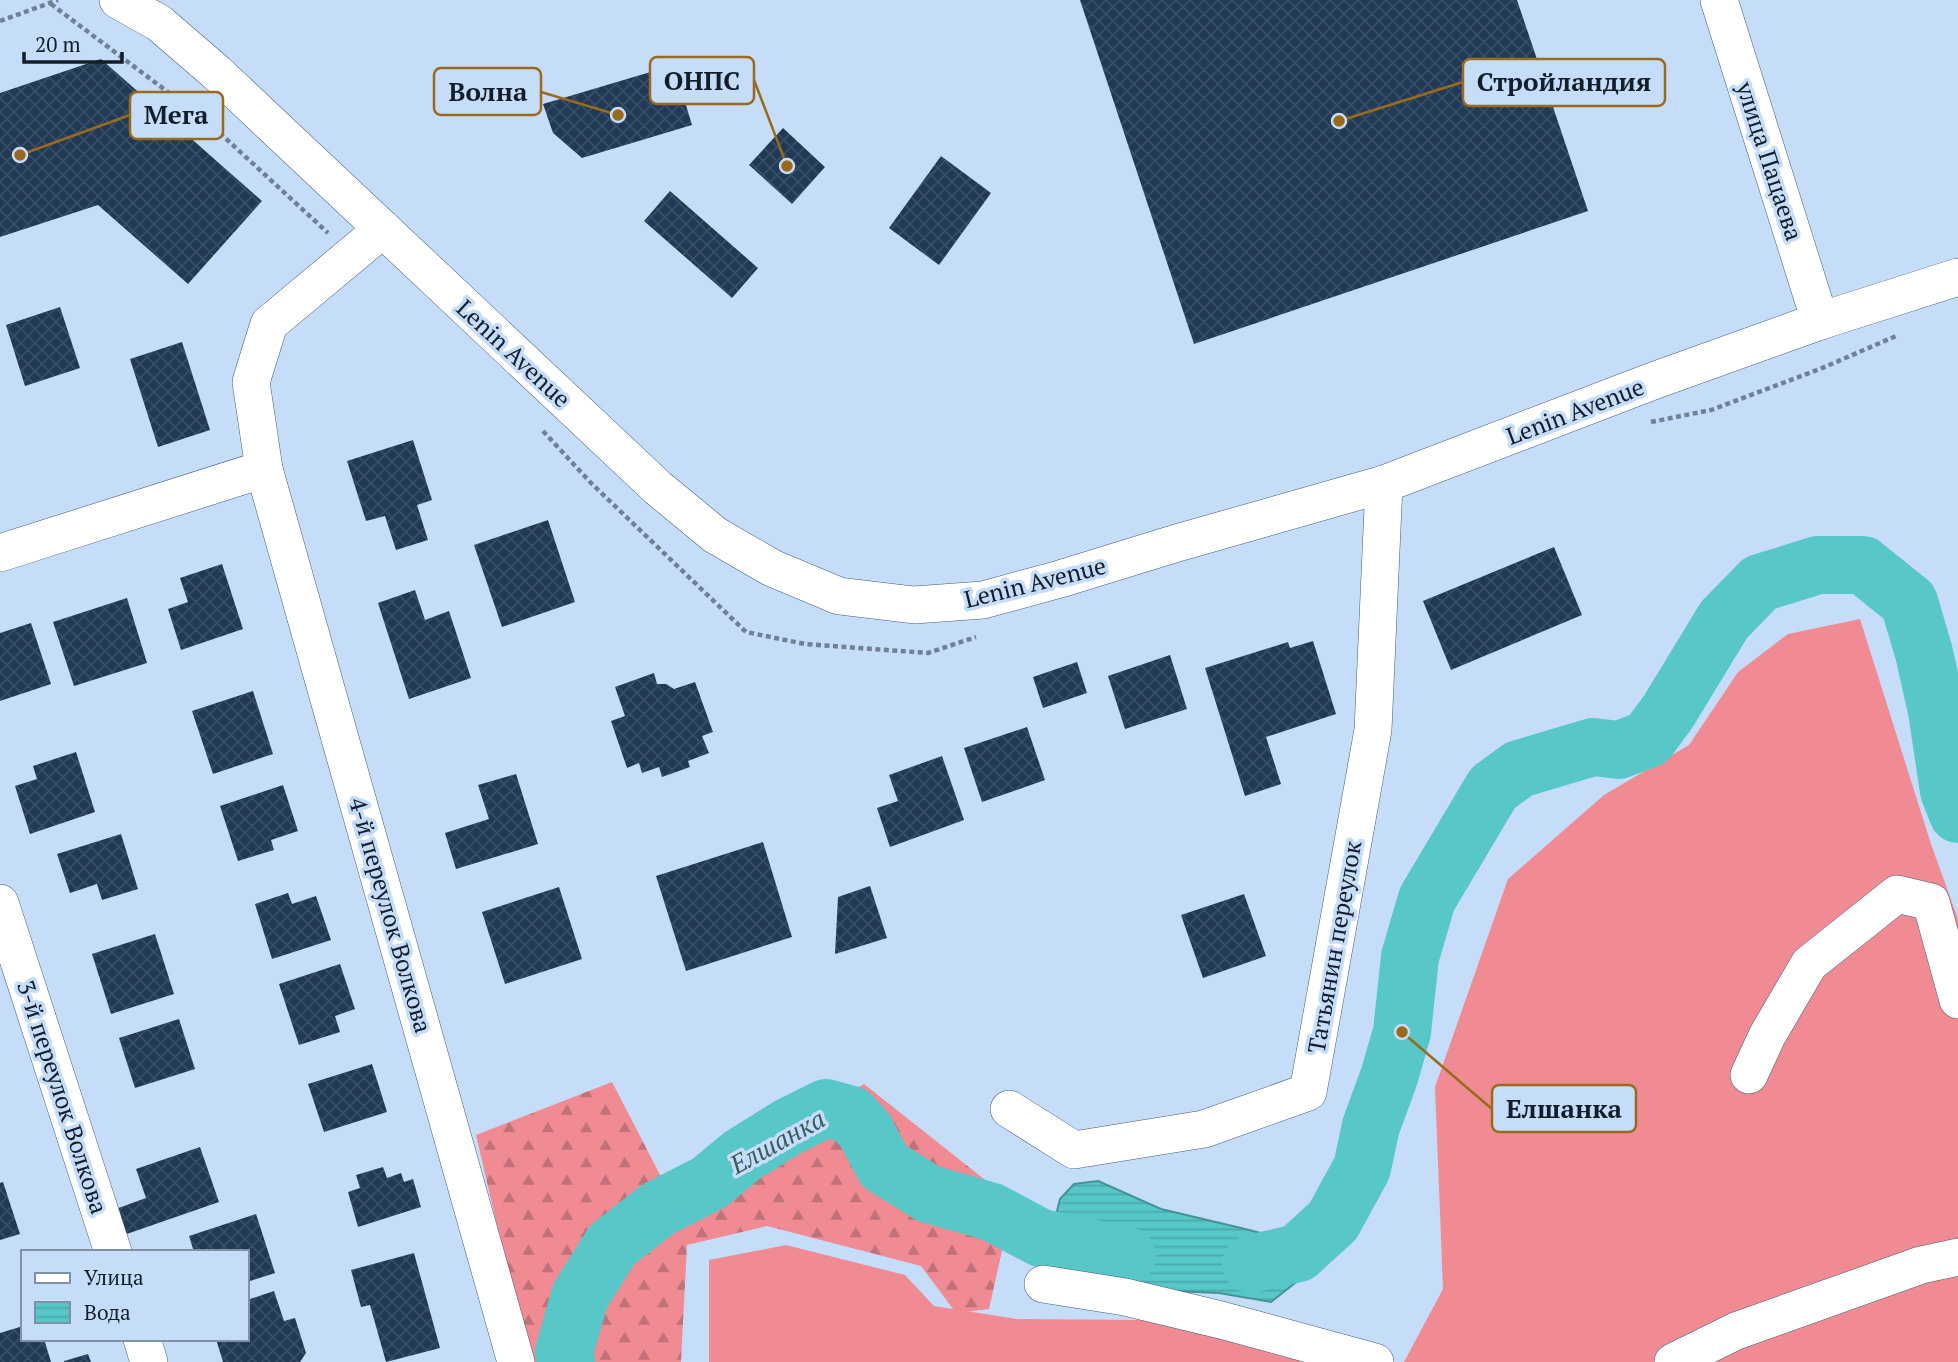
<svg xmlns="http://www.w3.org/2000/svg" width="1958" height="1362" viewBox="0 0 1958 1362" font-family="'PT Serif',serif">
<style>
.forest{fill:url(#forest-firs)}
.garden{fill:#f08b94}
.water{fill:url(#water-rules);stroke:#439498;stroke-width:2}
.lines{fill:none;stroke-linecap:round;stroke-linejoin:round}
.river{stroke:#57c7c7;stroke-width:58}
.building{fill:url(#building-cross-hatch)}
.minor-casing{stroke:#435b7a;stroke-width:38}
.path{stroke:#708196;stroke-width:4.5;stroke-dasharray:5 3.5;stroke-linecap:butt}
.minor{stroke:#fff;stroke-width:37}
.labels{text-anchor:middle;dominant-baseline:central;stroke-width:7;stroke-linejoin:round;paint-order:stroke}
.street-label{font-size:24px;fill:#131e2a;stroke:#c6ddfa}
.water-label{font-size:26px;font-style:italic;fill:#3b5e5d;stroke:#c6ddfa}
.leader{fill:none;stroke:#9a6a1c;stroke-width:2.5}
.callout-dot{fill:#9a6a1c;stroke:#c6ddfa;stroke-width:2.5}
.callout{fill:#c6ddfa;stroke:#9a6a1c;stroke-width:2.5}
.callout-label{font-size:26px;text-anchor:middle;font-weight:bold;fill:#131e2a}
</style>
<defs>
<pattern id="forest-firs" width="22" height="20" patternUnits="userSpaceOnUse" patternTransform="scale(1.75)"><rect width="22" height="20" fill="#f08b94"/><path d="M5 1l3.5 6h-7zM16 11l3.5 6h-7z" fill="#c17179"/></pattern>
<pattern id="water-rules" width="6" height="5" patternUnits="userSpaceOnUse" patternTransform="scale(1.75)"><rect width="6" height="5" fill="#57c7c7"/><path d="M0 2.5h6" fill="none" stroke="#4baaab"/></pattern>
<pattern id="building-cross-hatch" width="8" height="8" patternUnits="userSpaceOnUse" patternTransform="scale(1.75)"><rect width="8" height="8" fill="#223956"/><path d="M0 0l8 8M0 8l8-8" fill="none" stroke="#384d66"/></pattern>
</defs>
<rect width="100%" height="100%" fill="#c6ddfa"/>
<!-- forest -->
<path class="forest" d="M612,1082L670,1194L864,1084L1013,1202L989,1309L956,1313L921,1266L767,1226L687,1245L681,1362H529L476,1135Z"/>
<!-- garden -->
<g class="garden">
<path d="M1860,619L1931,844L1958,919V1362H1404L1443,1289L1435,1087L1508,879L1604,795L1689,745L1738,672L1788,634Z"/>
<path d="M786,1245L905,1275L934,1306L1017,1319L1145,1320L1316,1362H709V1260Z"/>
</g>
<!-- water -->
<path class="water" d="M1098,1181L1161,1209L1241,1228L1273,1236L1289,1230H1312L1322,1233L1323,1261L1271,1302L1219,1293L1145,1290L1072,1273L1044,1263L1060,1199L1074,1184Z"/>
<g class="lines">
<!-- river -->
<g class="river">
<path d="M1251,1264L1298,1253L1333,1221L1362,1168L1371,1126L1389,1077L1402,1032L1410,957L1427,899L1493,788L1519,769L1593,747L1619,750L1648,739L1668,712L1724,620L1760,583L1818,565H1863L1909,602L1924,653L1937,711L1949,791L1958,814"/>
<path d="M566,1362L564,1352L580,1296L612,1245L658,1209L709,1183L743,1155L788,1127L826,1108L851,1115L865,1130L884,1166L929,1194L992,1212L1041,1238L1127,1256"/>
</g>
</g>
<!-- building -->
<g class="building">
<path d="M1080,0H1517L1588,211L1194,344Z"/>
<path d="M101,59L262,201L188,284L98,205L0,237V93Z"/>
<path d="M674,65L692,125L582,158L553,133L543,104Z"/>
<path d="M783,128L825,167L792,204L749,165Z"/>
<path d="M941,156L991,193L939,265L889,228Z"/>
<path d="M670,191L758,268L732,298L644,221Z"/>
<path d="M60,307L80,368L25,386L6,325Z"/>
<path d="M182,342L210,430L158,447L130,359Z"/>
<path d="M413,440L432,500L417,505L428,540L396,550L385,516L366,521L347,461Z"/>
<path d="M548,520L575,602L502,627L474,545Z"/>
<path d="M1554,547L1582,615L1451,670L1423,601Z"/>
<path d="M222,564L243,629L181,650L168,609L188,602L180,578Z"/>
<path d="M415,590L425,620L449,611L471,678L409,699L378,603Z"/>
<path d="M127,598L147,663L74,686L53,622Z"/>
<path d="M31,623L51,684L0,701V633Z"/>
<path d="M1313,641L1336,714L1266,737L1281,784L1245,796L1205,668L1288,642L1290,648Z"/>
<path d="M1170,655L1187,709L1125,729L1108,676Z"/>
<path d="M1077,662L1087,693L1043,708L1033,677Z"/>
<path d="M654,673L657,684H666L674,689L695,682L713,732L702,736L709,753L688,761L690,767L662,777L659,767L642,773L639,763L627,768L611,721L625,716L615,687Z"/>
<path d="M253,691L273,754L213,774L192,711Z"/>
<path d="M1027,727L1045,780L982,802L964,748Z"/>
<path d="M76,752L95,812L30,834L15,786L37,779L33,766Z"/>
<path d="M942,756L964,820L890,847L877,808L898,801L889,775Z"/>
<path d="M516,774L538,844L456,869L445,833L489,819L478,785Z"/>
<path d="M283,785L298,831L271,840L274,850L238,861L220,806Z"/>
<path d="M121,834L138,889L102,900L97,884L70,893L57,854Z"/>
<path d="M763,842L792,937L686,971L656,876Z"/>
<path d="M870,886L887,938L835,954L838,897Z"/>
<path d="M559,887L582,959L505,984L482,912Z"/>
<path d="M288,893L292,904L316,896L331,940L272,959L255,904Z"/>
<path d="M1244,894L1266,956L1203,978L1181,915Z"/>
<path d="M155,934L174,994L111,1014L92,954Z"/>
<path d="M340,964L355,1009L335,1016L340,1032L299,1045L279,984Z"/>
<path d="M179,1019L195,1069L135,1088L119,1038Z"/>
<path d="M372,1064L387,1112L324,1132L308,1084Z"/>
<path d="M200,1147L219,1202L121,1236L113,1210L146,1198L136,1169Z"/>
<path d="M383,1167L387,1178L401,1173L404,1182L413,1179L421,1207L358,1227L348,1192L360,1188L356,1175Z"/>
<path d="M3,1182L20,1234L0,1240V1183Z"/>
<path d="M256,1214L275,1273L247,1282V1252H194L189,1236Z"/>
<path d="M414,1253L440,1348L386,1362L370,1305L361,1307L351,1270Z"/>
<path d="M274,1291L284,1321L295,1318L306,1353L300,1362H223L216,1339H247V1300Z"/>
<path d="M23,1326V1339H44L51,1362H0V1333Z"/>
<path d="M88,1354L91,1362H64V1361Z"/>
</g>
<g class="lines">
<defs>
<g id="minor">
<path d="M118,0L159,23L217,73L658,488L715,535L772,568L839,596L914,605L983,600L1060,579L1177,543L1384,484L1653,381L1820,321L1958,277"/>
<path d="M1719,0L1820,321"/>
<path d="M383,229L269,324L251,382L264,469L516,1362"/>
<path d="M0,553L264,469"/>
<path d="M0,903L113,1252"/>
<path d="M1749,1075L1767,1036L1809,964L1897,894L1931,902L1958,1000"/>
<path d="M1009,1109L1074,1150L1204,1129L1308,1092L1373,730L1384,484"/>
<path d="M1043,1284L1125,1297L1221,1320L1375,1362"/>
<path d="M142,1339L149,1362"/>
<path d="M1673,1362L1736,1331L1921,1265L1958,1257"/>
</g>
</defs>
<!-- minor casing -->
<use href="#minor" class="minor-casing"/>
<!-- path -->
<g class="path">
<path d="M51,4L209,123L328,233"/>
<path d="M0,21L58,0"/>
<path d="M1651,422L1711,410L1820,369L1896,336"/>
<path d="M543,431L591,483L746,632L805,644L928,653L976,637"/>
</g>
<!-- minor -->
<use href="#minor" class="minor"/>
</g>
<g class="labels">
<!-- street labels -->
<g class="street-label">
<text transform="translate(1770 161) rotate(72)">улица Пацаева</text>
<text transform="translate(514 353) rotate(43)">Lenin Avenue</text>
<text transform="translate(1575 411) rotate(-21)">Lenin Avenue</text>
<text transform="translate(1035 582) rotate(-14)">Lenin Avenue</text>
<text transform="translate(391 915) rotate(74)">4-й переулок Волкова</text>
<text transform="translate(1334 947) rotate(-80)">Татьянин переулок</text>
<text transform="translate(63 1097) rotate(72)">3-й переулок Волкова</text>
</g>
<!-- water labels -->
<g class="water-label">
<text transform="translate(777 1141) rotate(-29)">Елшанка</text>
</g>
</g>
<!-- callouts -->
<path class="leader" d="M787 166L754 80M1339 121L1463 82M618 115L541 92M20 155L130 115M1402 1032L1492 1109"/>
<g class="callout-dot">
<circle cx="787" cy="166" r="7"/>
<circle cx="1339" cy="121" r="7"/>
<circle cx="618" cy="115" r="7"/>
<circle cx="20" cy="155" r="7"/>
<circle cx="1402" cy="1032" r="7"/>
</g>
<g class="callout">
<rect x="650" y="57" width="104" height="47" rx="7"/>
<rect x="1463" y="59" width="202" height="47" rx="7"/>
<rect x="434" y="68" width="107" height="47" rx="7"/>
<rect x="130" y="92" width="93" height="47" rx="7"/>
<rect x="1492" y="1085" width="144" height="47" rx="7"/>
</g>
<g class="callout-label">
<text x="702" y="90">ОНПС</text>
<text x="1564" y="91">Стройландия</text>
<text x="488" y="101">Волна</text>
<text x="176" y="124">Мега</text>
<text x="1564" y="1118">Елшанка</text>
</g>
<!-- legend -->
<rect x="21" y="1250" width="228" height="91" fill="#c6ddfa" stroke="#7e91a7" stroke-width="2"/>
<rect x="35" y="1273" width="35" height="10" fill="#ffffff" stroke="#7e91a7" stroke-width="2"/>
<text x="84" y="1285" font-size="21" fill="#131e2a">Улица</text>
<rect x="35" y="1302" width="35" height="21" fill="url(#water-rules)" stroke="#7e91a7" stroke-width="2"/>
<text x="84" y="1320" font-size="21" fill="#131e2a">Вода</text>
<!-- scale -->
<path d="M24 52v10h98v-10" fill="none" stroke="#131e2a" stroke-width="3.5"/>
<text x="35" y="52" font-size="21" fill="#131e2a" stroke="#c6ddfa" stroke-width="5" paint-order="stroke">20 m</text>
</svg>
